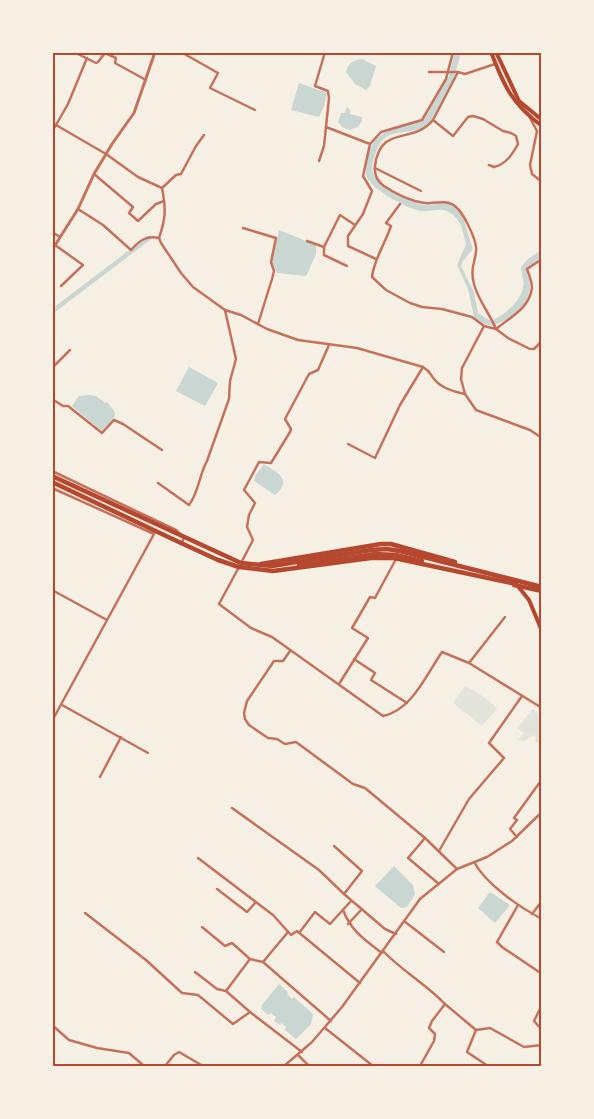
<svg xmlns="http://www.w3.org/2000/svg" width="594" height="1119" viewBox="0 0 594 1119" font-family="'Crimson Pro',serif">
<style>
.green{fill:#e2e4dc}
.water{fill:#c9d6d2}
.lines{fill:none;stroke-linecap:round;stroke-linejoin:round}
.canal{stroke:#c9d6d2;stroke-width:4.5}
.minor{stroke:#c5725c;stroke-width:2.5}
.tertiary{stroke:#c5725c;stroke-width:3}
.secondary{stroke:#b5482f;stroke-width:4}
.trunk{stroke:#b5482f;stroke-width:4.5}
.neatline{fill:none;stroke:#b5482f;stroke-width:2}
</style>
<rect width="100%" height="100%" fill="#f6efe4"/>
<!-- green -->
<g class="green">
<path d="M465,686C477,693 487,697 497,709L482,726L453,703Z"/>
<path d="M533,709L541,715V745L535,741L536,738L533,735L525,741L518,740L524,733L517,728Z"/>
</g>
<!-- water -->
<g class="water">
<path d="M454,53H461L454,77L431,121C420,136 398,128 385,138C380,142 377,148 375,155C373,160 371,168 373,173C378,187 411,203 425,205C432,206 440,203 448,203L452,205L462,215L473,249L463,261L461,266L474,292L478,313L491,321C505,314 521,302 523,287C525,280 521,274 521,267L528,259L541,250V257L526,270C528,275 530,281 530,286C530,306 509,319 493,326L481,323L474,317L468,289L457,265L466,244C463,231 461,219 449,212C440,207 431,212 422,211C409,210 370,189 366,175C365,170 367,162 368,157C372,130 399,127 421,121L425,118L449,76Z"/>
<path d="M362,59L376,66L370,86L366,90L355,84L346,72C347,64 354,60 362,59Z"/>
<path d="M299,83L327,93L324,106L319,117L291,110Z"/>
<path d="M347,107L350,110V114L362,117V121L358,127L350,130L342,127L338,122L341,113H345Z"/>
<path d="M279,230L316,245V254L306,276L277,273L272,261Z"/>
<path d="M189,367L218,383L205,406L176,391Z"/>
<path d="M90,395L96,396L105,403L107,402L115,412L114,419L102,431L72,406L79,396Z"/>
<path d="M264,464C278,473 293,480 275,495L254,481L255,476Z"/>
<path d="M394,866L413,885L415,894L407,907L401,908L375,886Z"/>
<path d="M490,892L510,905L495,923L478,908Z"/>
<path d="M279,984L288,992L287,994L292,999L294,997L313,1014L311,1024L296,1039L285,1030L286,1027L282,1023L280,1025L274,1021L276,1017L271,1013L268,1015L261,1009L262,1005Z"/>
</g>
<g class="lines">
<!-- canal -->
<path class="canal" d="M52,315L54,310L149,238"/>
<!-- minor -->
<g class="minor">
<path d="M74,52L96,63L98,62L105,53L116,58L115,63L146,80"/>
<path d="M181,52L218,73L210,88L255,110"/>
<path d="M429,72H458L465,74L495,64"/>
<path d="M529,116L537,131L530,165L532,174L542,182"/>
<path d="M433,120L458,72"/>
<path d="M52,123L56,125L68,104L87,58"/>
<path d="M326,127L370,144"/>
<path d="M52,131L56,125L106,154L138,177L162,188C166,209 166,218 159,238L161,243L181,273L193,287L225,310L241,315L267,329L298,340L357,348L423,367C431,372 429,373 434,379C441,388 455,392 465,394"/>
<path d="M319,161L324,146L329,98L328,91L315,86L325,52"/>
<path d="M489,165L494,167C506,164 512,155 518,144L516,136L511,133L503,131L483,119L473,116L468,117L453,136L433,120C413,145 380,124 375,166C374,174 377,181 384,186C393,192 405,198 415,201C419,202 426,204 430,203C442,203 449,199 458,209C464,215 475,237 476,247C477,251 475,257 474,262C472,269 472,277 474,284C478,300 490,314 496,329"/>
<path d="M375,168L421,191"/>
<path d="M94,174L133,207L129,213L138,221L156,204L164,201"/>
<path d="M162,188L176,175L181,174L196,146L204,135"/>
<path d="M400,204L386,223L391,226C385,244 374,259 372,277L386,290L410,303L422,307L442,309L472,317L484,326L496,329L508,338L530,349H534L542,341"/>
<path d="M78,209L103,225L131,250C139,241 146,235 159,238"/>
<path d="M243,228L276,238L271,262L274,271L272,279L258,324"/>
<path d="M52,232L60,237"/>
<path d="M307,241L324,247"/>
<path d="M55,245L83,265L61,286"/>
<path d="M376,259L348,246V236L363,214L372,191L363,176L370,144L381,132L422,120L446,79L453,52"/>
<path d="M347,266L324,255V247L340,215L355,225"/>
<path d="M484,326L462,368L461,379L465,394L476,410L530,430L542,438"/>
<path d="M496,329C510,317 529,309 532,288C532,282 529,274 527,269L542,259"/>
<path d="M52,368L70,350"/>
<path d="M52,399L63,406H68L102,433L114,420L123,424L162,450"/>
<path d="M348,444L375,458L400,405L423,367"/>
<path d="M52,471L176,530L184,538L182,542"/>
<path d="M158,483L189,505C199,492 199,475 207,461L229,399L230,381L236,359L225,310"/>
<path d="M52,488L154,534"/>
<path d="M241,563L253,540L247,527L249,515L255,503L244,490L259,462L271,463L290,432L291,429L285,419L309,374L318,370L329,345"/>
<path d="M239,567L219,604L251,628L272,637L383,716C412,710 426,675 442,652L469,663L505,617"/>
<path d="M52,590L107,620"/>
<path d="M290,651L283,661H274L247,701L244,713L245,719L249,725L268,738L277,739L285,744L296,742L353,784L365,788L425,838L457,869"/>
<path d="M354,659L375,673L371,680L407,703"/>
<path d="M469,663L542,708"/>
<path d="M339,684L368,638L352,628L370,597L375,598L396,559"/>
<path d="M62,705L148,753"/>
<path d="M52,721L154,534"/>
<path d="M100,777L121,737"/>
<path d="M232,808L319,870L344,894L385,929L396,934"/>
<path d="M517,837L510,829L517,820L514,818L540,782"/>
<path d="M425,838L408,858L439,884"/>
<path d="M334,846L362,871L344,894"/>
<path d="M439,851L469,799L504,758L489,743L522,696"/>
<path d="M198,858L273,915L291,935L297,931L360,983"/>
<path d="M474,862C486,884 519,907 542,919"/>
<path d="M217,889L247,912L256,902"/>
<path d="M518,905L497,942L502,947L542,974"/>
<path d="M343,910C351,931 365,940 382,953"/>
<path d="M85,913L146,960L182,993L198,995L233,1024L250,1012L226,991"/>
<path d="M532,914L542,901"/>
<path d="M404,921L444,952"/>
<path d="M348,924L362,909"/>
<path d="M202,927L225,946L232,943L250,959L263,962L288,932"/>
<path d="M299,933L315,912L330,924L351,901"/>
<path d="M383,951C402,971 426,984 445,1004L432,1021L429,1028L435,1034L434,1041L420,1066"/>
<path d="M263,962L331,1021"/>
<path d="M195,972L217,989L226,991L250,959"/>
<path d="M445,1004L476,1030L490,1028L524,1047L542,1045"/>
<path d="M542,1005L534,1021L542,1030"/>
<path d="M250,1012L302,1052"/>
<path d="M52,1025L69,1040L97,1048L129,1053L144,1066"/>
<path d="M325,1028L373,1066"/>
<path d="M476,1030L467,1052L488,1066"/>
<path d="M298,1055L309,1066"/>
<path d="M165,1066L174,1055L179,1052L203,1066"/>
<path d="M284,1066L312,1042L342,1007L420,899L457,869L487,857L512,841L542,812"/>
<path d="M536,1066H542"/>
</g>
<!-- tertiary -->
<path class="tertiary" d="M52,250L78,209L94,174L112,144L134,113L155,52"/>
<!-- secondary -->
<g class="secondary">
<path d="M491,52C504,86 512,104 542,126"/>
<path d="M496,52L519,101L542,120"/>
<path d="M517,585L529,600L542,631"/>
<path d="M541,626L542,604"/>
</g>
<!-- trunk -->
<g class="trunk">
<path d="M52,476L241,563L272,566L371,550L387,549L400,551L542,587"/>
<path d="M52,482L181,543L218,560L239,567L273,571L371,558H394L516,584"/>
<path d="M261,564L381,544H391L455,562"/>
<path d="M299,565L375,554L396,555L422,561"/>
<path d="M514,585L542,591"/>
</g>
</g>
<!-- border -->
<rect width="594" height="1119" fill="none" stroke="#f6efe4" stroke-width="108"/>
<rect x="54" y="54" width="486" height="1011" class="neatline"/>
</svg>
